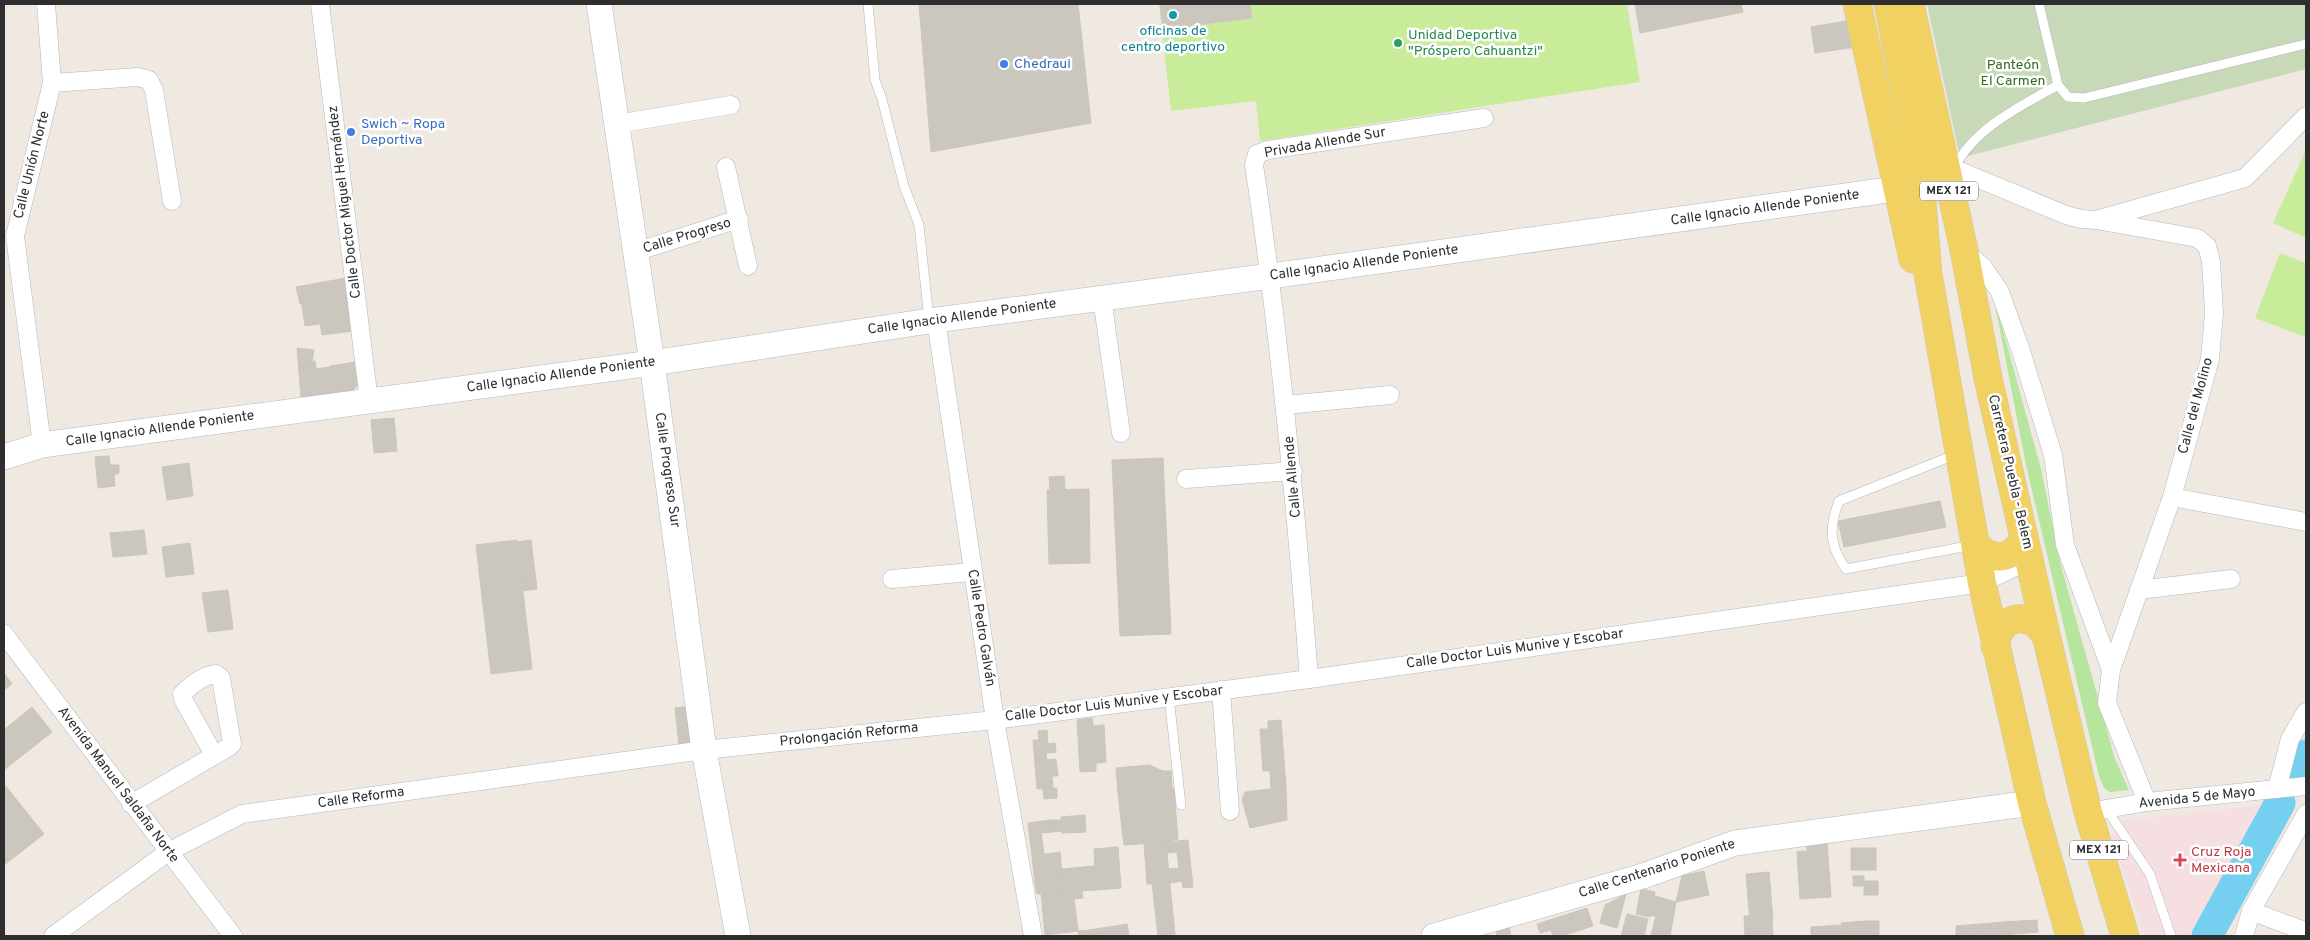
<svg xmlns="http://www.w3.org/2000/svg" width="2310" height="940" viewBox="0 0 2310 940" font-family="Overpass,sans-serif">
<style>
.medical{fill:#f5dfe0}
.green{fill:#b6e59e}
.cemetery{fill:#c8d9b8}
.pitch{fill:#c9ec9a}
.lines{fill:none;stroke-linecap:round;stroke-linejoin:round}
.river{stroke:#75cff0;stroke-width:31}
.building{fill:#cbc7bf;stroke:#cbc5ba}
.lane-casing{stroke:#b4b7c1;stroke-width:10}
.street-casing{stroke:#b4b7c1;stroke-width:19}
.secondary-casing{stroke:#b4b7c1;stroke-width:26}
.primary-casing{stroke:#c9c9c9;stroke-width:29}
.lane{stroke:#fff;stroke-width:9}
.street{stroke:#fff;stroke-width:18}
.secondary{stroke:#fff;stroke-width:25}
.primary{stroke:#f2d163;stroke-width:28}
.culture-dot{fill:#0f9aa8;stroke:#fff;stroke-width:2}
.leisure-dot{fill:#2e9e5b;stroke:#fff;stroke-width:2}
.shop-dot{fill:#3f7fe0;stroke:#fff;stroke-width:2}
.health-dot{fill:#e0444e;stroke:#fff;stroke-width:2}
.labels{text-anchor:middle;dominant-baseline:central;stroke-width:5;stroke-linejoin:round;paint-order:stroke}
.shield{fill:#fff;stroke:#6d6d6d;stroke-width:1}
.shield-label{font-size:12px;font-weight:bold;fill:#2e2e2e}
.culture-label{font-size:14px;fill:#0d838f;stroke:#fff}
.leisure-label{font-size:14px;fill:#27864d;stroke:#fff;text-anchor:start}
.shop-label{font-size:14px;fill:#366cbe;stroke:#fff;text-anchor:start}
.park-label{font-size:14px;fill:#2c6e1b;stroke:#fff}
.street-label{font-size:14px;fill:#2e2e2e;stroke:#fff}
.health-label{font-size:14px;fill:#be3a42;stroke:#fff;text-anchor:start}
</style>
<rect width="100%" height="100%" fill="#efe9e1"/>
<!-- medical -->
<path class="medical" d="M2267,805L2228,885L2199,936H2144L2112,836L2125,820Z"/>
<!-- green -->
<path class="green" d="M1993,294L2041,469L2060,562L2115,759L2129,790L2110,792L2104,788L2099,776L2026,465Z"/>
<!-- cemetery -->
<path class="cemetery" d="M1927,4H2306V69L1960,158Z"/>
<!-- pitch -->
<g class="pitch">
<path d="M1159,4H1627L1640,82L1260,141L1256,101L1171,111Z"/>
<path d="M2306,150V238L2273,223Z"/>
<path d="M2280,253L2306,263V337L2255,318Z"/>
</g>
<g class="lines">
<!-- river -->
<g class="river">
<path d="M2299,768L2306,755"/>
<path d="M2207,936L2280,803"/>
</g>
</g>
<!-- building -->
<g class="building">
<path d="M919,4H1078L1091,123L931,152Z"/>
<path d="M1160,4H1184L1186,26L1163,28Z"/>
<path d="M1184,4H1250L1252,18L1186,26Z"/>
<path d="M1635,4H1741L1743,12L1640,33Z"/>
<path d="M1852,20L1856,47L1815,53L1811,27Z"/>
<path d="M346,278L350,295L300,304L296,287Z"/>
<path d="M349,295L352,319L305,326L302,304Z"/>
<path d="M352,319L353,331L322,335L320,324Z"/>
<path d="M297,348L314,350L312,361L305,362L310,397H301Z"/>
<path d="M315,361L316,369L330,367L334,395L310,398L305,362Z"/>
<path d="M355,362L358,385L350,393L334,395L330,366Z"/>
<path d="M394,418L397,451L374,453L371,420Z"/>
<path d="M109,456L110,465H119V473L114,475L115,486L98,488L95,457Z"/>
<path d="M1163,458L1171,634L1120,636L1112,460Z"/>
<path d="M189,463L193,496L167,500L162,467Z"/>
<path d="M1064,476L1065,489L1050,490L1049,477Z"/>
<path d="M1089,489L1090,563L1049,564L1047,490Z"/>
<path d="M1940,501L1946,527L1844,547L1838,521Z"/>
<path d="M144,530L147,554L113,557L110,533Z"/>
<path d="M517,540L532,669L491,674L476,545Z"/>
<path d="M531,540L537,589L522,591L517,542Z"/>
<path d="M190,543L194,574L166,577L162,547Z"/>
<path d="M228,590L233,629L208,632L202,593Z"/>
<path d="M4,673L12,684L4,690Z"/>
<path d="M692,706L696,744L679,746L675,708Z"/>
<path d="M32,707L52,732L4,770V730Z"/>
<path d="M1092,718L1093,726L1104,725L1106,762L1096,763V771L1080,772L1077,720Z"/>
<path d="M1281,720L1286,787L1271,788L1270,771H1263L1260,729H1268V721Z"/>
<path d="M1047,730L1048,744L1055,743L1056,752L1046,753L1047,760L1056,759L1058,776H1052L1053,788L1037,789L1033,740H1039L1038,731Z"/>
<path d="M1149,765L1163,771H1171L1172,788L1118,793L1116,768Z"/>
<path d="M4,784L44,834L4,865Z"/>
<path d="M1286,787L1287,820L1250,828L1242,800L1245,792Z"/>
<path d="M1057,788V798L1044,799L1043,789Z"/>
<path d="M1174,788L1176,815L1121,820L1118,793Z"/>
<path d="M1085,815L1086,832L1062,833L1061,817Z"/>
<path d="M1176,815L1178,839L1166,842L1124,845L1121,820Z"/>
<path d="M1051,820L1052,832L1041,833L1044,854L1032,856L1028,823Z"/>
<path d="M1051,820H1061L1062,831L1052,832Z"/>
<path d="M1188,840L1193,887L1183,888L1182,881L1169,883L1168,869L1179,868L1177,852L1167,853L1166,842Z"/>
<path d="M1166,842L1169,875L1157,876V883L1147,884L1144,844Z"/>
<path d="M1827,842L1831,897L1800,899L1797,852L1807,851V843Z"/>
<path d="M1118,847L1121,888L1096,890L1094,849Z"/>
<rect x="1851" y="848" width="25" height="22"/>
<path d="M1060,852L1062,876H1053L1054,882L1035,884L1032,856Z"/>
<path d="M1094,866L1096,890L1064,892L1062,869Z"/>
<path d="M1704,871L1709,895L1676,902L1682,876Z"/>
<path d="M1769,872L1773,921L1750,923L1746,874Z"/>
<path d="M1169,875L1175,934L1158,936L1152,883H1157V876Z"/>
<path d="M1053,876H1062L1064,892L1037,894L1035,884L1054,882Z"/>
<path d="M1853,876H1864V881H1878V895H1864V886H1853Z"/>
<path d="M1641,889L1655,892L1650,917L1636,914Z"/>
<path d="M1082,891L1083,898L1042,902L1041,894Z"/>
<path d="M1626,894L1617,928L1600,923L1605,905Z"/>
<path d="M1655,896L1676,902L1670,936H1651L1656,916L1651,915Z"/>
<path d="M1074,899L1078,931L1045,935L1042,902Z"/>
<path d="M1587,908L1593,926L1562,936H1553L1551,930L1540,933L1537,924Z"/>
<path d="M1627,914L1648,919L1644,936H1621Z"/>
<path d="M1744,916H1749L1750,923L1772,921L1773,936H1745Z"/>
<path d="M2037,920L2038,932L2004,935L2003,922Z"/>
<rect x="1866" y="921" width="13" height="15"/>
<path d="M1866,921V936H1854L1853,922Z"/>
<path d="M1853,922L1854,936H1842L1841,923Z"/>
<path d="M2003,922L2004,935H1982L1981,924Z"/>
<path d="M1127,924L1129,936H1118L1116,926Z"/>
<path d="M1981,924L1982,935L1956,936V926Z"/>
<path d="M1509,925L1510,932L1497,934L1495,929Z"/>
<path d="M1840,925L1841,936H1811V927Z"/>
<path d="M1116,926L1118,936H1109L1108,927Z"/>
<path d="M1108,927L1109,936H1091L1090,930Z"/>
<path d="M1090,930L1091,936H1079L1078,931Z"/>
<path d="M1510,932L1511,936H1497V934Z"/>
</g>
<g class="lines">
<defs>
<g id="lane">
<path d="M868,4L875,80L882,99L904,186L919,225L929,320"/>
<path d="M2039,4L2058,85L2068,97L2084,98L2306,44"/>
<path d="M1954,168C1975,128 2019,107 2058,85"/>
<path d="M1957,454L1839,501C1829,527 1829,546 1846,569L1973,545"/>
<path d="M1169,697L1181,805"/>
<path d="M2107,810L2150,874L2171,936"/>
</g>
<g id="street">
<path d="M320,4L369,401"/>
<path d="M52,83L138,77L149,80L154,90L172,201"/>
<path d="M617,124L731,105"/>
<path d="M1943,164L2066,215L2081,219L2096,220L2245,178L2306,116"/>
<path d="M726,167L748,266"/>
<path d="M2096,220L2197,238L2207,246L2211,261L2214,313L2210,359L2172,497L2111,670L2107,703L2147,802"/>
<path d="M1964,251L1983,267L2000,292L2021,351L2053,455L2065,545L2111,670"/>
<path d="M635,252L739,219"/>
<path d="M1102,298L1121,433"/>
<path d="M936,320L995,720L1033,936"/>
<path d="M1286,405L1390,395"/>
<path d="M42,445L15,236L52,83L46,4"/>
<path d="M1186,479L1293,471"/>
<path d="M2172,497L2306,522"/>
<path d="M892,579L972,572"/>
<path d="M2139,590L2231,579"/>
<path d="M4,634L233,936"/>
<path d="M1309,679C1296,507 1280,336 1254,165L1257,154L1268,150L1484,118"/>
<path d="M1221,690L1230,811"/>
<path d="M2277,789L2290,739L2306,712"/>
<path d="M131,804L229,747L232,744L221,678L216,674C203,675 191,685 182,694L184,701L214,755"/>
<path d="M2088,812L2147,802L2306,786"/>
<path d="M2251,911L2302,930"/>
<path d="M53,936L168,852L242,814L704,750L995,720L1309,679L1982,583L2030,560"/>
<path d="M2244,936L2251,911L2306,814"/>
</g>
<g id="secondary">
<path d="M599,4L652,363L704,750L738,936"/>
<path d="M4,457L42,445L652,363L936,320L1271,276L1917,186"/>
<path d="M1434,936L1643,876L1735,843L2032,803"/>
</g>
<g id="primary">
<path d="M1857,4L1913,259"/>
<path d="M1888,4L1918,154L1928,274L1982,583L2032,803L2070,936"/>
<path d="M1910,4L1964,250L1988,378L2047,639L2088,812L2125,936"/>
<path d="M1976,544C1991,563 2015,560 2024,537"/>
<path d="M1995,646C1999,613 2034,609 2047,639"/>
</g>
</defs>
<!-- lane casing -->
<use href="#lane" class="lane-casing"/>
<!-- street casing -->
<use href="#street" class="street-casing"/>
<!-- secondary casing -->
<use href="#secondary" class="secondary-casing"/>
<!-- primary casing -->
<use href="#primary" class="primary-casing"/>
<!-- lane -->
<use href="#lane" class="lane"/>
<!-- street -->
<use href="#street" class="street"/>
<!-- secondary -->
<use href="#secondary" class="secondary"/>
<!-- primary -->
<use href="#primary" class="primary"/>
</g>
<!-- markers -->
<circle class="culture-dot" cx="1173" cy="15" r="5"/>
<circle class="leisure-dot" cx="1398" cy="43" r="5"/>
<g class="shop-dot">
<circle cx="1004" cy="64" r="5"/>
<circle cx="351" cy="132" r="5"/>
</g>
<path class="health-dot" d="M2177.5 852.5h5v5h5v5h-5v5h-5v-5h-5v-5h5z"/>
<g class="labels">
<!-- shield labels -->
<g class="shield">
<rect x="1920" y="181.5" width="58" height="19" rx="4"/>
<rect x="2070" y="840.5" width="58" height="19" rx="4"/>
</g>
<g class="shield-label">
<text x="1949" y="191">MEX 121</text>
<text x="2099" y="850">MEX 121</text>
</g>
<!-- culture labels -->
<g class="culture-label">
<text x="1173" y="31">oficinas de<tspan x="1173" dy="16">centro deportivo</tspan></text>
</g>
<!-- leisure labels -->
<g class="leisure-label">
<text x="1408" y="35">Unidad Deportiva<tspan x="1408" dy="16">"Próspero Cahuantzi"</tspan></text>
</g>
<!-- shop labels -->
<g class="shop-label">
<text x="1014" y="64">Chedraui</text>
<text x="361" y="124">Swich ~ Ropa<tspan x="361" dy="16">Deportiva</tspan></text>
</g>
<!-- park labels -->
<g class="park-label">
<text x="2013" y="65">Panteón<tspan x="2013" dy="16">El Carmen</tspan></text>
</g>
<!-- street labels -->
<g class="street-label">
<text transform="translate(1325 143) rotate(-10)">Privada Allende Sur</text>
<text transform="translate(32 165) rotate(-76)">Calle Unión Norte</text>
<text transform="translate(345 202) rotate(-97)">Calle Doctor Miguel Hernández</text>
<text transform="translate(1765 208) rotate(-8)">Calle Ignacio Allende Poniente</text>
<text transform="translate(687 236) rotate(-17)">Calle Progreso</text>
<text transform="translate(1364 263) rotate(-8)">Calle Ignacio Allende Poniente</text>
<text transform="translate(962 317) rotate(-8)">Calle Ignacio Allende Poniente</text>
<text transform="translate(561 375) rotate(-8)">Calle Ignacio Allende Poniente</text>
<text transform="translate(2196 406) rotate(-75)">Calle del Molino</text>
<text transform="translate(160 429) rotate(-8)">Calle Ignacio Allende Poniente</text>
<text transform="translate(667 470) rotate(82)">Calle Progreso Sur</text>
<text transform="translate(2010 472) rotate(77)">Carretera Puebla - Belem</text>
<text transform="translate(1293 477) rotate(-95)">Calle Allende</text>
<text transform="translate(981 628) rotate(81)">Calle Pedro Galván</text>
<text transform="translate(1515 649) rotate(-8)">Calle Doctor Luis Munive y Escobar</text>
<text transform="translate(1114 704) rotate(-7)">Calle Doctor Luis Munive y Escobar</text>
<text transform="translate(849 735) rotate(-6)">Prolongación Reforma</text>
<text transform="translate(118 785) rotate(53)">Avenida Manuel Saldaña Norte</text>
<text transform="translate(361 798) rotate(-8)">Calle Reforma</text>
<text transform="translate(2197 798) rotate(-6)">Avenida 5 de Mayo</text>
<text transform="translate(1657 869) rotate(-18)">Calle Centenario Poniente</text>
</g>
<!-- health labels -->
<g class="health-label">
<text x="2191" y="852">Cruz Roja<tspan x="2191" dy="16">Mexicana</tspan></text>
</g>
</g>
<!-- border -->
<rect width="2310" height="940" fill="none" stroke="#2e2e2e" stroke-width="10"/>
</svg>
